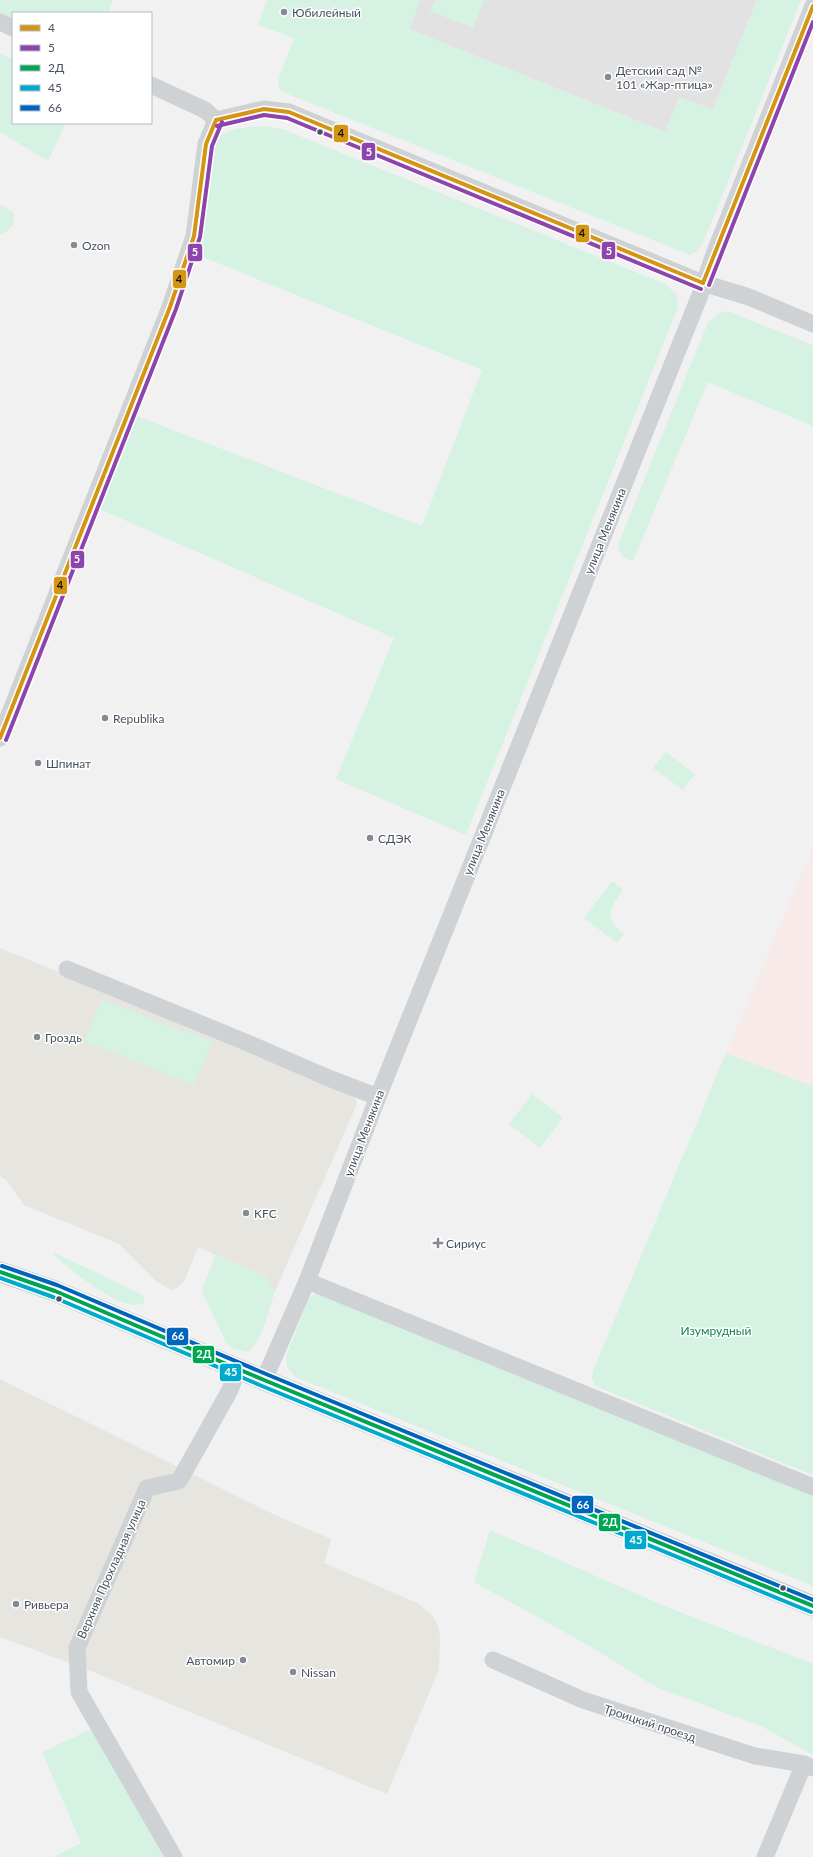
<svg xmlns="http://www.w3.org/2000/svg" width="813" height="1857" viewBox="0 0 813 1857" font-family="Lato,sans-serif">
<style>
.commercial{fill:#e6e5df}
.education{fill:#e3e2e3}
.medical{fill:#f8eae8}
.green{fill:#d5f2e2}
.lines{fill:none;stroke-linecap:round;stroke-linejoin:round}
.minor{stroke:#cfd2d5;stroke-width:17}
.major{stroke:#cacdd2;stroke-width:21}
.bus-1-casing{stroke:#fff;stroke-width:7}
.bus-2-casing{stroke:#fff;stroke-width:7}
.bus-3-casing{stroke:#fff;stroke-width:7}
.bus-4-casing{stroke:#fff;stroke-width:7}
.bus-5-casing{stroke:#fff;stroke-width:7}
.bus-1{stroke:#d49513;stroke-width:4}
.bus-2{stroke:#8e44ad;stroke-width:4}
.bus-3{stroke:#00a651;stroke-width:4}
.bus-4{stroke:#00a9ce;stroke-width:4}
.bus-5{stroke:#0065bd;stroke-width:4}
.poi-dot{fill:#838a92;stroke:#fff;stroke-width:1.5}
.bus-dot{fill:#47525f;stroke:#fff;stroke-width:1.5}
.labels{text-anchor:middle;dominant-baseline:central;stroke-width:3;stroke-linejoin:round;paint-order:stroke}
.poi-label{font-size:12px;fill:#47525f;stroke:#fff;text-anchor:start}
.street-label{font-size:12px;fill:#47525f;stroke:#fff}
.park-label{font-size:12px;fill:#128654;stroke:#fff}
.line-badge{stroke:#fff;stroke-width:1.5}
.badge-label{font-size:11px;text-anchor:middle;font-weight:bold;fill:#fff}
.pale-badge-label{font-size:11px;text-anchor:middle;font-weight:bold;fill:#111}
</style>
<rect width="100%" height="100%" fill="#f2f1f1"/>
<!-- commercial -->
<g class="commercial">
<path d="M0,948L348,1092L355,1097L357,1104L275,1291L265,1276L198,1247L184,1282L177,1288L171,1290L157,1282L119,1244L24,1205L6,1180L0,1176Z"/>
<path d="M0,1379L273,1514L331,1539L324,1563L417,1603L431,1614L438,1625L440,1637L439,1669L387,1794L91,1671L0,1637Z"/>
</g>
<!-- education -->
<path class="education" d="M420,0H757L713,110L665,132L409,29Z"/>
<!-- medical -->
<path class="medical" d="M813,847V1086L726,1053Z"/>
<!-- green -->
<g class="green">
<path d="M0,0H113L108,13H13V19L0,13Z"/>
<path d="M267,0H420L409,29L665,132L679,97L713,109L757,0H801L703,243L697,251L690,255L280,91L278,81L294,38L258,25Z"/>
<path d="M435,0H484L473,28L430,11Z"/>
<path d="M0,54L13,59V123H66L48,161L0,132Z"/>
<path d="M264,126L285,130L665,284L676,294L678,307L466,835L336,779L394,638L97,508L134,415L422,526L482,370L193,253L213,143C226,126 244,128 264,126Z"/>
<path d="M0,204L14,213L13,226L2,235L0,234Z"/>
<path d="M727,311L813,345V426L708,382L633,561C624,558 619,555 618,545L708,322L717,314Z"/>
<path d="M666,752L695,774L683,790L653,768Z"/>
<path d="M612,881L623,890C610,907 604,919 624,934L617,943L584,918Z"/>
<path d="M102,999L181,1031L189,1032L212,1042L194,1085L84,1041Z"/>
<path d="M726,1053L813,1086V1475L595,1386L592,1378L593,1371Z"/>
<path d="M532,1094L563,1118L540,1148L509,1124Z"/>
<path d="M55,1253L137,1292L144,1297V1303C121,1314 73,1270 54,1256Z"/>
<path d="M215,1255L265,1276L275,1291C268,1311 264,1338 248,1352L233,1349L227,1344L203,1294L202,1290Z"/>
<path d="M315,1294H321L813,1492V1586L295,1377L287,1367L286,1357L309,1298Z"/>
<path d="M490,1530L667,1607L813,1664V1755L763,1727L656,1687L588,1645L474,1582Z"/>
<path d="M94,1728L164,1857H53L81,1843L42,1752Z"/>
</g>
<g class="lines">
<!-- minor -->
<g class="minor">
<path d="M0,22L13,28"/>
<path d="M151,85L205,110L216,120"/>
<path d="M216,120L264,109L289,112L703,283L749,297L813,324"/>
<path d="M0,738L170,307L194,236L206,144L216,120"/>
<path d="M67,969L243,1041L331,1079L378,1097"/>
<path d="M307,1281L813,1487"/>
<path d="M264,1380L307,1281L378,1097L700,295L714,254L813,6"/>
<path d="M493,1660L583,1700L755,1756L804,1764L813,1768"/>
<path d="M174,1857L79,1692L77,1648L147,1488L179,1481L230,1390L238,1369"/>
<path d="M765,1857L804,1764"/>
</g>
<!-- major -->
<path class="major" d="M0,1272L55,1291L264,1380L813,1606"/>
<defs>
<g id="bus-1">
<path d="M216,120L264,109L289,112L703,283"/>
<path d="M703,283L813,6"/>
<path d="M0,738L170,307L194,236L206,144L216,120"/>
</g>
<g id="bus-2">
<path d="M217,126L264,115L287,118L701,289"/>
<path d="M709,285L813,22"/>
<path d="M6,740L176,309L200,237L212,146L222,122"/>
</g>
<path id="bus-3" d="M0,1272L55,1291L264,1380L813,1606"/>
<path id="bus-4" d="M0,1278L53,1297L262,1386L811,1612"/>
<path id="bus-5" d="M2,1266L57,1285L266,1374L813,1600"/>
</defs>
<!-- bus-1 casing -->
<use href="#bus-1" class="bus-1-casing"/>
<!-- bus-2 casing -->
<use href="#bus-2" class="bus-2-casing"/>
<!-- bus-3 casing -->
<use href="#bus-3" class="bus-3-casing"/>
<!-- bus-4 casing -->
<use href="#bus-4" class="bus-4-casing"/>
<!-- bus-5 casing -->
<use href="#bus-5" class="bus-5-casing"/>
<!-- bus-1 -->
<use href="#bus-1" class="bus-1"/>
<!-- bus-2 -->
<use href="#bus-2" class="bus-2"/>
<!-- bus-3 -->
<use href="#bus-3" class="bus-3"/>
<!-- bus-4 -->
<use href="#bus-4" class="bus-4"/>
<!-- bus-5 -->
<use href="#bus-5" class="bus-5"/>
</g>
<!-- markers -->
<g class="poi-dot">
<circle cx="284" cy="12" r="4"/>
<circle cx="608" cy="77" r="4"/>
<circle cx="74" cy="245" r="4"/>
<circle cx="105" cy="718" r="4"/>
<circle cx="38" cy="763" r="4"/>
<circle cx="370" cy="838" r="4"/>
<circle cx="37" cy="1037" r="4"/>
<circle cx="246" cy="1213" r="4"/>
<path d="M436 1237h4v4h4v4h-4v4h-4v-4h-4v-4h4z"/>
<circle cx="16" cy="1604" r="4"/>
<circle cx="243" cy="1660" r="4"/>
<circle cx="293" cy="1672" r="4"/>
</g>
<g class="bus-dot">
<circle cx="320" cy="132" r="3.5"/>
<circle cx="59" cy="1299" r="3.5"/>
<circle cx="783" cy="1588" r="3.5"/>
</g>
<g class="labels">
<!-- poi labels -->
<g class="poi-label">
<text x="292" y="12">Юбилейный</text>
<text x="616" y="70">Детский сад №<tspan x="616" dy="14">101 «Жар-птица»</tspan></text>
<text x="82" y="245">Ozon</text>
<text x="113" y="718">Republika</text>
<text x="46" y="763">Шпинат</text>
<text x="378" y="838">СДЭК</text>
<text x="45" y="1037">Гроздь</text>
<text x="254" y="1213">KFC</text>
<text x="446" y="1243">Сириус</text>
<text x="24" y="1604">Ривьера</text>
<text x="235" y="1660" text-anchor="end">Автомир</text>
<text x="301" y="1672">Nissan</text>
</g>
<!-- street labels -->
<g class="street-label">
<text transform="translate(605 531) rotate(-68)">улица Менякина</text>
<text transform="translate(484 832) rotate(-68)">улица Менякина</text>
<text transform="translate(364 1133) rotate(-69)">улица Менякина</text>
<text transform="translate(111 1569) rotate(-66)">Верхняя Прохладная улица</text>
<text transform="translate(650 1723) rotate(18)">Троицкий проезд</text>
</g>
<!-- park labels -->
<g class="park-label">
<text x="716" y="1330">Изумрудный</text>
</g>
</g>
<g class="line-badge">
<rect x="333" y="124" width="16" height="19" rx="4" fill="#d49513"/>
<rect x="361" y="142" width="15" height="19" rx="4" fill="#8e44ad"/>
<rect x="575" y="224" width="15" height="19" rx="4" fill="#d49513"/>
<rect x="601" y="241" width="15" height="19" rx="4" fill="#8e44ad"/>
<rect x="187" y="243" width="16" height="19" rx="4" fill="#8e44ad"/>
<rect x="172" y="269" width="15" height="20" rx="4" fill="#d49513"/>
<rect x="70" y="550" width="15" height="19" rx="4" fill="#8e44ad"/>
<rect x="53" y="576" width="15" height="19" rx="4" fill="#d49513"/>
<rect x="166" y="1327" width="23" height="19" rx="4" fill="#0065bd"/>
<rect x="192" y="1345" width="23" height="19" rx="4" fill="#00a651"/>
<rect x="219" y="1363" width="23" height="19" rx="4" fill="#00a9ce"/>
<rect x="571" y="1495" width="23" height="19" rx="4" fill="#0065bd"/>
<rect x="598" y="1513" width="23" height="19" rx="4" fill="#00a651"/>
<rect x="624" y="1530" width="23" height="20" rx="4" fill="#00a9ce"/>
</g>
<g class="badge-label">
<text x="369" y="156">5</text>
<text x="609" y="255">5</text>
<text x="195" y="256">5</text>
<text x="77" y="563">5</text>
<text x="178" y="1340">66</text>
<text x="204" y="1358">2Д</text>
<text x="231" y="1376">45</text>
<text x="583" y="1509">66</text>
<text x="610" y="1526">2Д</text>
<text x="636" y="1544">45</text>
</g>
<g class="pale-badge-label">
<text x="341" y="137">4</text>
<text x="582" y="237">4</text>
<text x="179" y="283">4</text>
<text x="60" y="589">4</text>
</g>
<!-- legend -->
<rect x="12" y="12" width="140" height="112" fill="#ffffff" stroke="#b5babf"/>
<rect x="20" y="25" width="20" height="6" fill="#d49513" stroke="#b5babf"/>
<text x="48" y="32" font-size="12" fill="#47525f">4</text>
<rect x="20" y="45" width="20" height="6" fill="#8e44ad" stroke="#b5babf"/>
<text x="48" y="52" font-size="12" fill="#47525f">5</text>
<rect x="20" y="65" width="20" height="6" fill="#00a651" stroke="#b5babf"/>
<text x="48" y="72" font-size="12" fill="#47525f">2Д</text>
<rect x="20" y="85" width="20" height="6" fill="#00a9ce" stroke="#b5babf"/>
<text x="48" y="92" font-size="12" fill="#47525f">45</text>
<rect x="20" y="105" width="20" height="6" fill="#0065bd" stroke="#b5babf"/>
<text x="48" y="112" font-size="12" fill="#47525f">66</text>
</svg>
